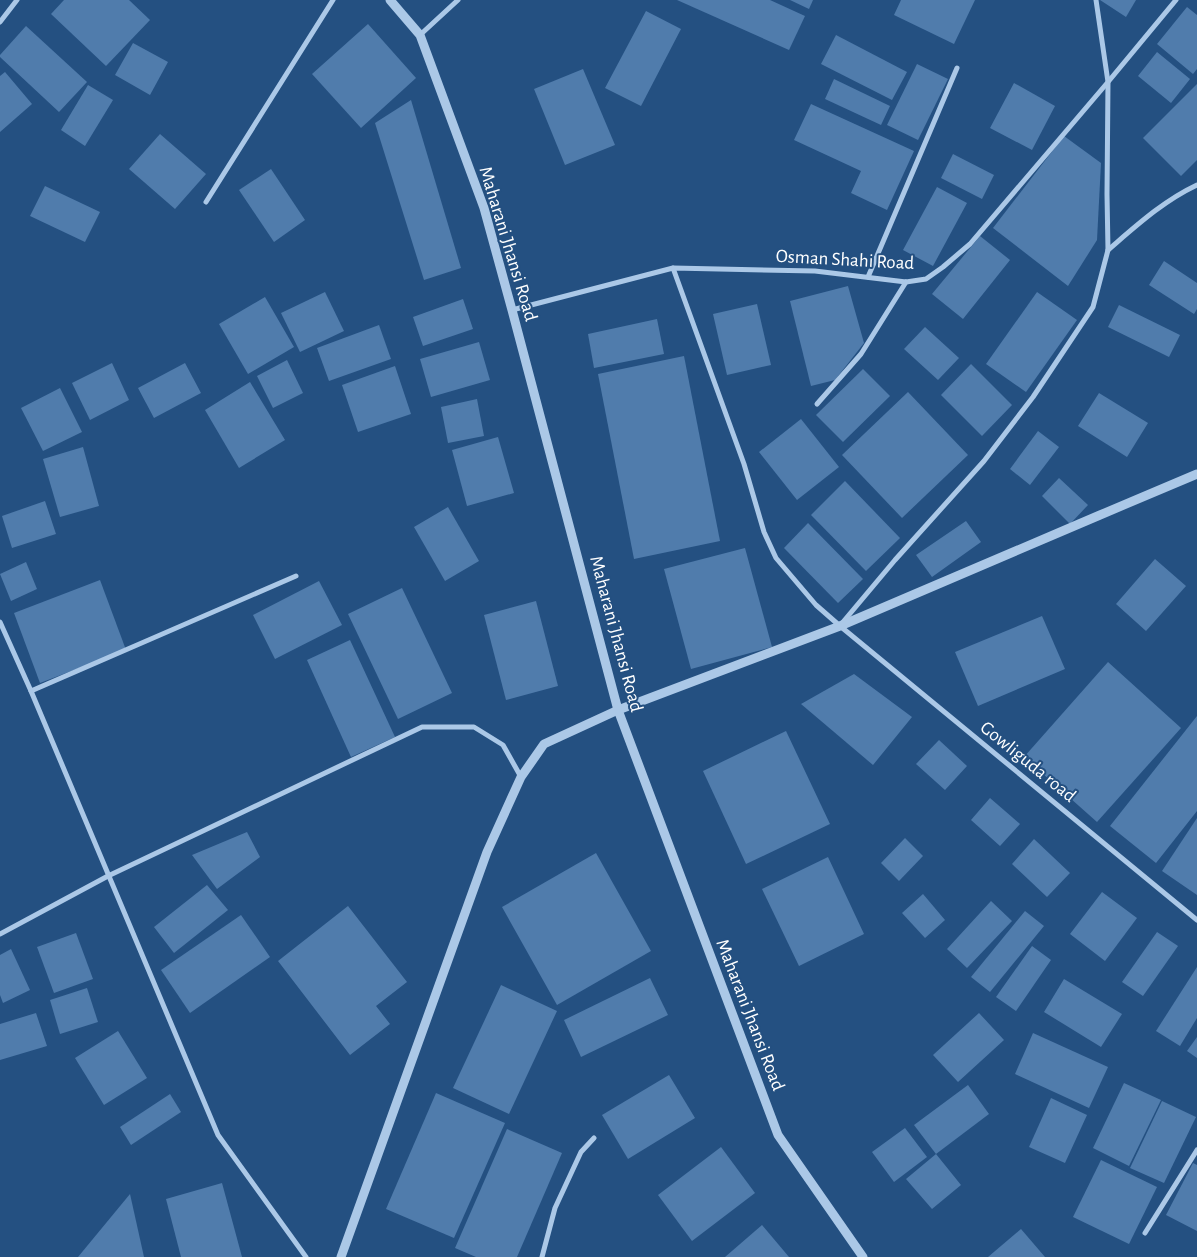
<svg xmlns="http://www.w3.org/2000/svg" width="1197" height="1257" viewBox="0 0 1197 1257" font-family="'Alegreya Sans',sans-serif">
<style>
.building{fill:#507cac}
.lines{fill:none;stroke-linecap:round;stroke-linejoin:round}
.minor{stroke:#abc8e7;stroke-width:5}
.tertiary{stroke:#abc8e7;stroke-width:9}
.labels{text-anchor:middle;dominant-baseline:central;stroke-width:4;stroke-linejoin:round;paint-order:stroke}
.street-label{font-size:19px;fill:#fff;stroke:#245081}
</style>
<rect width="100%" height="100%" fill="#245081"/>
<!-- building -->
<g class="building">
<path d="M64,0H129L150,20L106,66L51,14Z"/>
<path d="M677,0H770L805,16L789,50Z"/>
<path d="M790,0H813L809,9Z"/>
<path d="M901,0H975L954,44L894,15Z"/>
<path d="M1100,0H1136L1126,17Z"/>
<path d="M1187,7L1197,15V69L1193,74L1157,44Z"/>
<path d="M646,11L681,29L641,106L605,88Z"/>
<path d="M368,24L416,78L361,128L312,74Z"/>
<path d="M26,26L87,82L59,112L0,57V55Z"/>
<path d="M836,35L907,72L892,100L821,64Z"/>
<path d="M133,43L168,62L150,95L115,75Z"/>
<path d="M1157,52L1190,79L1171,103L1138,76Z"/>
<path d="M917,64L948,79L918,140L887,125Z"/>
<path d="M583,69L615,145L565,165L534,89Z"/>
<path d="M5,72L32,104L0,132V76Z"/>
<path d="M834,79L890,106L881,125L825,99Z"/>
<path d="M1014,83L1055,106L1032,150L990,128Z"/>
<path d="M1197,84V160L1181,176L1143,138Z"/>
<path d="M88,85L113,100L85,146L61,130Z"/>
<path d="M411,100L461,268L424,280L375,123Z"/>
<path d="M811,104L914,151L887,210L851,193L861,171L794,140Z"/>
<path d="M160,134L206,174L175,209L129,169Z"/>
<path d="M1064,136L1101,163L1097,240L1068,286L993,228Z"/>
<path d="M953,154L994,175L982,199L941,178Z"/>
<path d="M271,169L305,220L274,242L239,190Z"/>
<path d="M45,186L100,212L85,242L30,216Z"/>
<path d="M937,187L967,203L933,266L903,250Z"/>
<path d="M980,236L1010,260L963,319L932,294Z"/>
<path d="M1164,261L1197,283V309L1194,314L1149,285Z"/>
<path d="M848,286L864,343L835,380L811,386L790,301Z"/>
<path d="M325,292L344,331L300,352L281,313Z"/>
<path d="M1037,292L1077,320L1026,392L986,364Z"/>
<path d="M265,297L294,347L248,374L219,324Z"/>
<path d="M463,299L473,329L423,346L413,317Z"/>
<path d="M757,304L771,365L727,375L713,314Z"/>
<path d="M1119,305L1180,335L1169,357L1108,327Z"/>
<path d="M657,319L664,354L594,368L588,334Z"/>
<path d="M379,325L391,359L329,381L317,348Z"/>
<path d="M925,327L959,358L938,380L904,349Z"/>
<path d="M479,342L490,380L431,397L420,359Z"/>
<path d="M684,356L720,541L634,559L598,374Z"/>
<path d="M287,360L303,393L273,408L257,376Z"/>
<path d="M112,363L129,400L90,420L72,383Z"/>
<path d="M185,363L201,393L154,418L138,388Z"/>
<path d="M971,364L1012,405L982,436L941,395Z"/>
<path d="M395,366L411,414L358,432L342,385Z"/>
<path d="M863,369L890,396L843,442L816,415Z"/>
<path d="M250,382L285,440L239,468L205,410Z"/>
<path d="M60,388L82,432L43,451L21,408Z"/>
<path d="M908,392L968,455L902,518L842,455Z"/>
<path d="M1099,393L1148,423L1127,457L1078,426Z"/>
<path d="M477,399L484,436L448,443L441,407Z"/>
<path d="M801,419L839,467L797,500L759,452Z"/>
<path d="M1038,431L1059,447L1030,485L1010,469Z"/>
<path d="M498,437L514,493L467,506L452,450Z"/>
<path d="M83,447L99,506L60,517L43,459Z"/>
<path d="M1059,478L1088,505L1070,524L1042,496Z"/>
<path d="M845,481L900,538L866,571L811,515Z"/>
<path d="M45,501L56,534L12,548L2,516Z"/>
<path d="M448,507L479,561L445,581L414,527Z"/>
<path d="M966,521L981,542L932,577L916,555Z"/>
<path d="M808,523L863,579L838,603L784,548Z"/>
<path d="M745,548L772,647L691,669L664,569Z"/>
<path d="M1155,559L1186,586L1146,631L1116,604Z"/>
<path d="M26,562L37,589L11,601L0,574Z"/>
<path d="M100,580L126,650L40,683L14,613Z"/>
<path d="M319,581L342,625L275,659L253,615Z"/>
<path d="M402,588L452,693L398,719L348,614Z"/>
<path d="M536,601L558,686L506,700L484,615Z"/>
<path d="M1042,616L1065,669L978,706L955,652Z"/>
<path d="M350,640L395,737L351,757L307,660Z"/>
<path d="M1108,662L1181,728L1097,822L1024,757Z"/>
<path d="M854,674L912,717L873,765L801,704Z"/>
<path d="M1197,716V811L1156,863L1110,826Z"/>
<path d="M786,731L830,824L746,864L703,771Z"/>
<path d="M939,740L967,766L945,790L916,764Z"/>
<path d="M990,798L1020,824L1000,846L971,820Z"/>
<path d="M1197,818V895L1162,871Z"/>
<path d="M247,832L260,857L217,889L192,855Z"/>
<path d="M905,838L923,856L899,881L881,863Z"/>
<path d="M1034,839L1070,873L1047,897L1012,864Z"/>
<path d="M596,853L651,951L557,1005L502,907Z"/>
<path d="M828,857L864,934L799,966L762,889Z"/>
<path d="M207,885L228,910L174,953L154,927Z"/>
<path d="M1102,892L1137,918L1105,961L1070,934Z"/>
<path d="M923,894L945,920L925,938L902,913Z"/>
<path d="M991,901L1012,921L967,968L947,949Z"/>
<path d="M348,906L407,982L376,1006L390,1024L350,1055L278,961Z"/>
<path d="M1025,911L1044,926L990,992L971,977Z"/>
<path d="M241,915L270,957L190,1013L161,970Z"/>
<path d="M1157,932L1178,946L1143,996L1122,982Z"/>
<path d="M76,933L93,979L54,993L37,947Z"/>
<path d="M1032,946L1051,960L1016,1011L996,997Z"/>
<path d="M11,949L30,990L3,1003L0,995V955Z"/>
<path d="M1197,967V1018L1180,1046L1156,1031Z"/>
<path d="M650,978L668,1015L581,1057L564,1020Z"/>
<path d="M1064,979L1122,1014L1101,1047L1044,1012Z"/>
<path d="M501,985L557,1011L509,1114L453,1088Z"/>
<path d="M87,988L98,1022L60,1034L50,1000Z"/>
<path d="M36,1013L47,1046L0,1060V1024Z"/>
<path d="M979,1013L1004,1040L958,1082L933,1055Z"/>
<path d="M118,1031L147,1078L104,1105L75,1058Z"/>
<path d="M1033,1033L1108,1067L1089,1108L1015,1074Z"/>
<path d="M1197,1037V1058L1187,1051Z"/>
<path d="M669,1075L695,1118L628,1159L602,1115Z"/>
<path d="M1124,1083L1161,1100L1129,1166L1093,1148Z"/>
<path d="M968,1085L989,1114L936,1154L914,1125Z"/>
<path d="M436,1093L505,1123L454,1238L386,1209Z"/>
<path d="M170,1094L181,1112L131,1145L120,1127Z"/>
<path d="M1051,1098L1087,1115L1065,1163L1029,1147Z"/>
<path d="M1162,1101L1196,1117L1164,1183L1130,1168Z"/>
<path d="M905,1128L927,1157L894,1182L872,1152Z"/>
<path d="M507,1129L562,1153L517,1257H476L455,1248Z"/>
<path d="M721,1147L755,1193L692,1241L658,1195Z"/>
<path d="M936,1154L961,1185L932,1209L906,1179Z"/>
<path d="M1101,1160L1157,1187L1129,1244L1073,1217Z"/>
<path d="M1193,1163L1197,1165V1231L1166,1215Z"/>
<path d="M222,1183L242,1257H181L166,1199Z"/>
<path d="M130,1194L144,1257H78Z"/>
<path d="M762,1225L789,1257H725Z"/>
<path d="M1021,1229L1045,1257H988Z"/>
</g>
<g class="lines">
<!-- minor -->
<g class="minor">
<path d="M0,22L17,0"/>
<path d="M420,35L458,0"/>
<path d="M206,202L333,0"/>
<path d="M1108,250C1136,226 1163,201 1197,185"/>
<path d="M673,268L744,464L764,532L776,558L816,605L840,626L1197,920"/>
<path d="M868,277L957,68"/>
<path d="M512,310L673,268L815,271L906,282L926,279L943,267L970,244L1108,82L1176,0"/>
<path d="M817,404L861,354L906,282"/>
<path d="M0,622L31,691L218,1135L306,1257"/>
<path d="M843,622L895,560L984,461L1033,397L1093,307L1108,250L1107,194L1108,82L1096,0"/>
<path d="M31,691L296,576"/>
<path d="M0,934L108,876L422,727H474L503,745L521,777"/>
<path d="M1145,1233L1197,1150"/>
<path d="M542,1257L555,1208L581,1152L594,1138"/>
</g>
<!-- tertiary -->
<g class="tertiary">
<path d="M390,0L420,35L484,208L512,310L618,710L778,1135L863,1257"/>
<path d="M341,1257L487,852L521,777L544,744L618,710L840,626L1100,515L1197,474"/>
</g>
</g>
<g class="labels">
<!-- street labels -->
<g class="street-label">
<text transform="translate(508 244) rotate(73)">Maharani Jhansi Road</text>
<text transform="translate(845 260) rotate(3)">Osman Shahi Road</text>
<text transform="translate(616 634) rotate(75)">Maharani Jhansi Road</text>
<text transform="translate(1028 762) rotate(39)">Gowliguda road</text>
<text transform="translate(750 1015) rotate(69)">Maharani Jhansi Road</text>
</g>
</g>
</svg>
